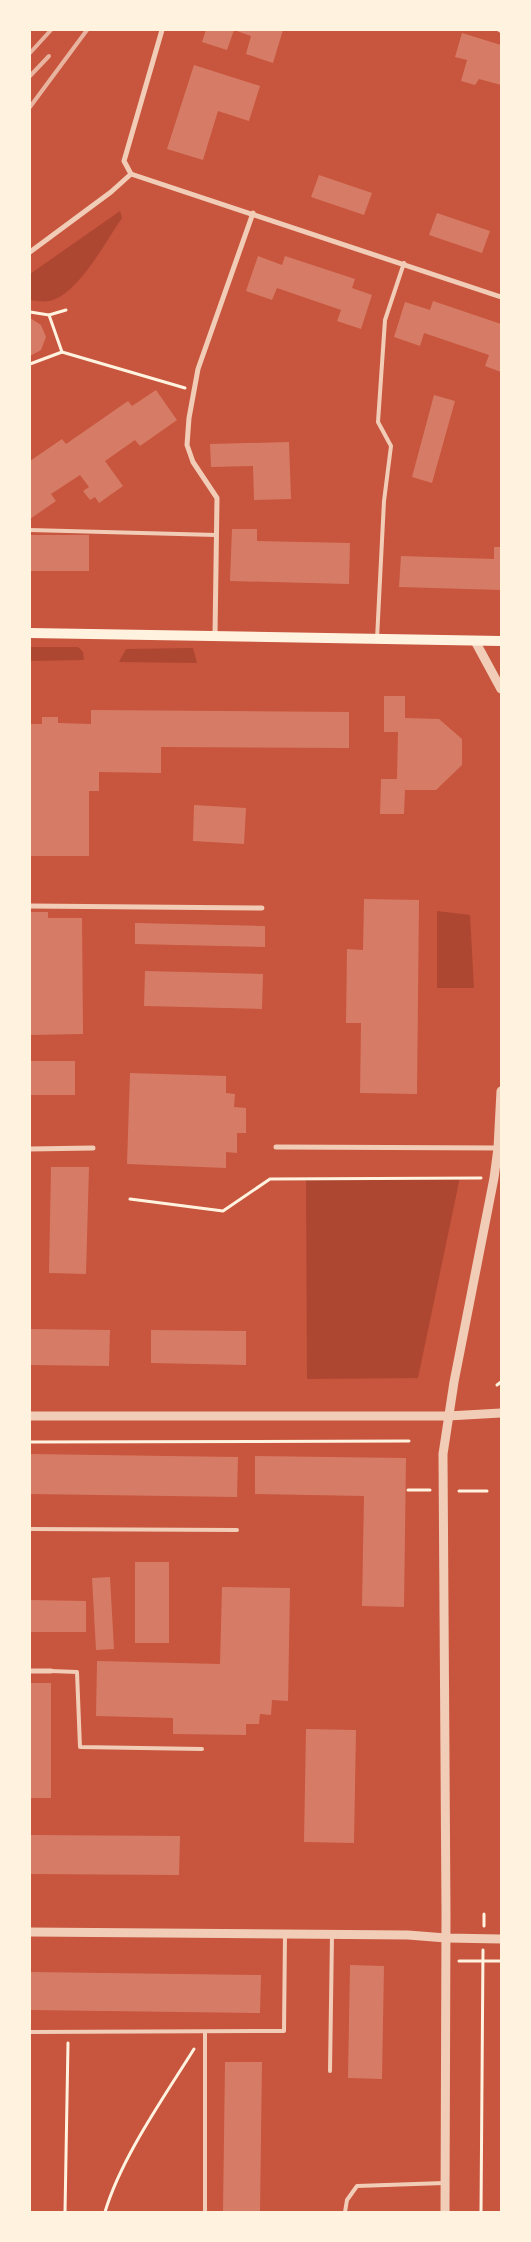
<svg xmlns="http://www.w3.org/2000/svg" width="531" height="2242" viewBox="0 0 531 2242" font-family="Lora,serif">
<style>
.green{fill:#ae4732}
.building{fill:#d67c66}
.lines{fill:none;stroke-linecap:round;stroke-linejoin:round}
.path{stroke:#fff3e0;stroke-width:3}
.service{stroke:#f1ccb7;stroke-width:4}
.minor{stroke:#f1ccb7;stroke-width:5}
.tertiary{stroke:#f1ccb7;stroke-width:9}
.secondary{stroke:#fff3e0;stroke-width:10}
.rail{stroke:#e9b49f;stroke-width:4}
</style>
<rect width="100%" height="100%" fill="#c8553d"/>
<!-- green -->
<g class="green">
<path d="M120,211L122,218C106,241 77,296 49,301C43,302 36,301 30,300V274Z"/>
<path d="M30,647H78L83,652L84,660L30,661Z"/>
<path d="M193,648L197,663L119,662L126,649Z"/>
<path d="M437,911L470,915L474,988H437Z"/>
<path d="M460,1177L418,1378L307,1379L306,1179Z"/>
</g>
<!-- building -->
<g class="building">
<path d="M206,30H283L273,63L246,54L251,36L234,30L227,50L202,42Z"/>
<path d="M462,33L501,45V85L479,79L475,85L461,81L467,60L455,57Z"/>
<path d="M194,65L260,86L249,121L218,111L203,160L167,149Z"/>
<path d="M319,175L372,193L364,215L311,197Z"/>
<path d="M437,213L490,231L482,253L429,235Z"/>
<path d="M258,256L282,265L285,256L355,279L352,288L372,295L361,329L337,321L341,310L277,288L272,300L246,291Z"/>
<path d="M433,301L501,324V372L485,366L489,355L424,333L420,346L394,337L405,302L430,310Z"/>
<path d="M30,318L41,325L46,337L41,350L30,356Z"/>
<path d="M156,390L177,420L140,446L135,440L105,461L123,486L99,503L95,497L90,500L83,491L89,487L80,475L51,494L56,501L30,519V461L62,439L66,444L128,401L132,406Z"/>
<path d="M434,395L455,401L432,483L412,477Z"/>
<path d="M289,442L291,499L254,500L253,466L211,467L210,444Z"/>
<path d="M232,529H257V541L350,543L349,584L230,581Z"/>
<rect x="30" y="535" width="59" height="36"/>
<path d="M494,547H501V590L399,587L401,556L494,559Z"/>
<path d="M384,696H405V718L439,719L462,739V765L436,790H405L404,814H380L381,779H397L398,732H384Z"/>
<path d="M91,710L349,712V748L161,747V773L99,772V791H89V856H30V724H42V717H58V723L91,724Z"/>
<path d="M194,805L246,808L244,844L193,841Z"/>
<path d="M364,899L419,900L417,1094L360,1093L361,1023H346L347,949L363,950Z"/>
<path d="M30,912H48V918H82L83,1034L30,1035Z"/>
<path d="M135,923L265,926V947L135,944Z"/>
<path d="M145,971L263,974L262,1009L144,1006Z"/>
<rect x="30" y="1061" width="45" height="34"/>
<path d="M130,1073L226,1076V1093L235,1094L234,1107L246,1108V1133H237V1153L226,1152V1168L127,1164Z"/>
<path d="M51,1167H89L86,1274L49,1273Z"/>
<path d="M30,1329L110,1330L109,1366L30,1365Z"/>
<path d="M151,1330L246,1331V1365L151,1363Z"/>
<path d="M30,1454L238,1457L237,1497L30,1494Z"/>
<path d="M255,1456L406,1458L404,1607L362,1606L364,1496L255,1494Z"/>
<rect x="135" y="1562" width="34" height="81"/>
<path d="M110,1577L114,1649L96,1650L92,1578Z"/>
<path d="M222,1587L290,1588L288,1701L272,1700L271,1715L260,1714L259,1724H246V1735L173,1734V1718L96,1716L97,1661L220,1664Z"/>
<path d="M30,1600L86,1601V1632H30Z"/>
<rect x="30" y="1683" width="21" height="115"/>
<path d="M306,1729L356,1730L354,1843L304,1842Z"/>
<path d="M30,1835L180,1836L179,1875L30,1874Z"/>
<path d="M350,1965L384,1966L382,2079L348,2078Z"/>
<path d="M30,1972L261,1975L260,2013L30,2010Z"/>
<path d="M225,2062H262L260,2212H223Z"/>
</g>
<g class="lines">
<!-- path -->
<g class="path">
<path d="M30,312L49,315L66,310"/>
<path d="M49,315L62,352L185,388"/>
<path d="M30,364L62,352"/>
<path d="M130,1199L223,1211L270,1179L481,1178"/>
<path d="M497,1385L501,1382"/>
<path d="M30,1442L409,1441"/>
<path d="M408,1490H430"/>
<path d="M459,1491H487"/>
<path d="M484,1926V1914"/>
<path d="M459,1961H501"/>
<path d="M65,2212L68,2043"/>
<path d="M105,2212C121,2158 164,2097 194,2049"/>
<path d="M481,2212L483,1950"/>
</g>
<!-- service -->
<g class="service">
<path d="M499,30L501,31"/>
<path d="M30,530L216,535"/>
<path d="M377,639L384,501L391,446L378,422L385,320L404,263"/>
<path d="M30,1529L237,1530"/>
<path d="M51,1671L77,1672L80,1747L202,1749"/>
<path d="M30,2032L284,2031L285,1934"/>
<path d="M205,2032V2212"/>
<path d="M330,2071L332,1935"/>
<path d="M345,2212L347,2200L357,2186L444,2183"/>
</g>
<!-- minor -->
<g class="minor">
<path d="M131,174L124,161L162,30"/>
<path d="M30,252L111,192L131,174L501,297"/>
<path d="M215,635L217,498L193,462L187,445L189,418L198,369L253,213"/>
<path d="M30,906L262,908"/>
<path d="M276,1147L501,1148"/>
<path d="M30,1149L93,1148"/>
<path d="M30,1671H51"/>
</g>
<!-- tertiary -->
<g class="tertiary">
<path d="M475,641L501,689"/>
<path d="M30,1416H448L501,1413"/>
<path d="M30,1932L408,1935L446,1938L501,1939"/>
<path d="M445,2212L446,1914L443,1454L454,1382L494,1178L498,1148L501,1091"/>
</g>
<!-- secondary -->
<path class="secondary" d="M30,633L501,641"/>
<!-- rail -->
<g class="rail">
<path d="M30,53L51,30"/>
<path d="M30,76L49,56"/>
<path d="M30,107L87,30"/>
</g>
</g>
<!-- border -->
<rect width="531" height="2242" fill="none" stroke="#fff3e0" stroke-width="62"/>
</svg>
